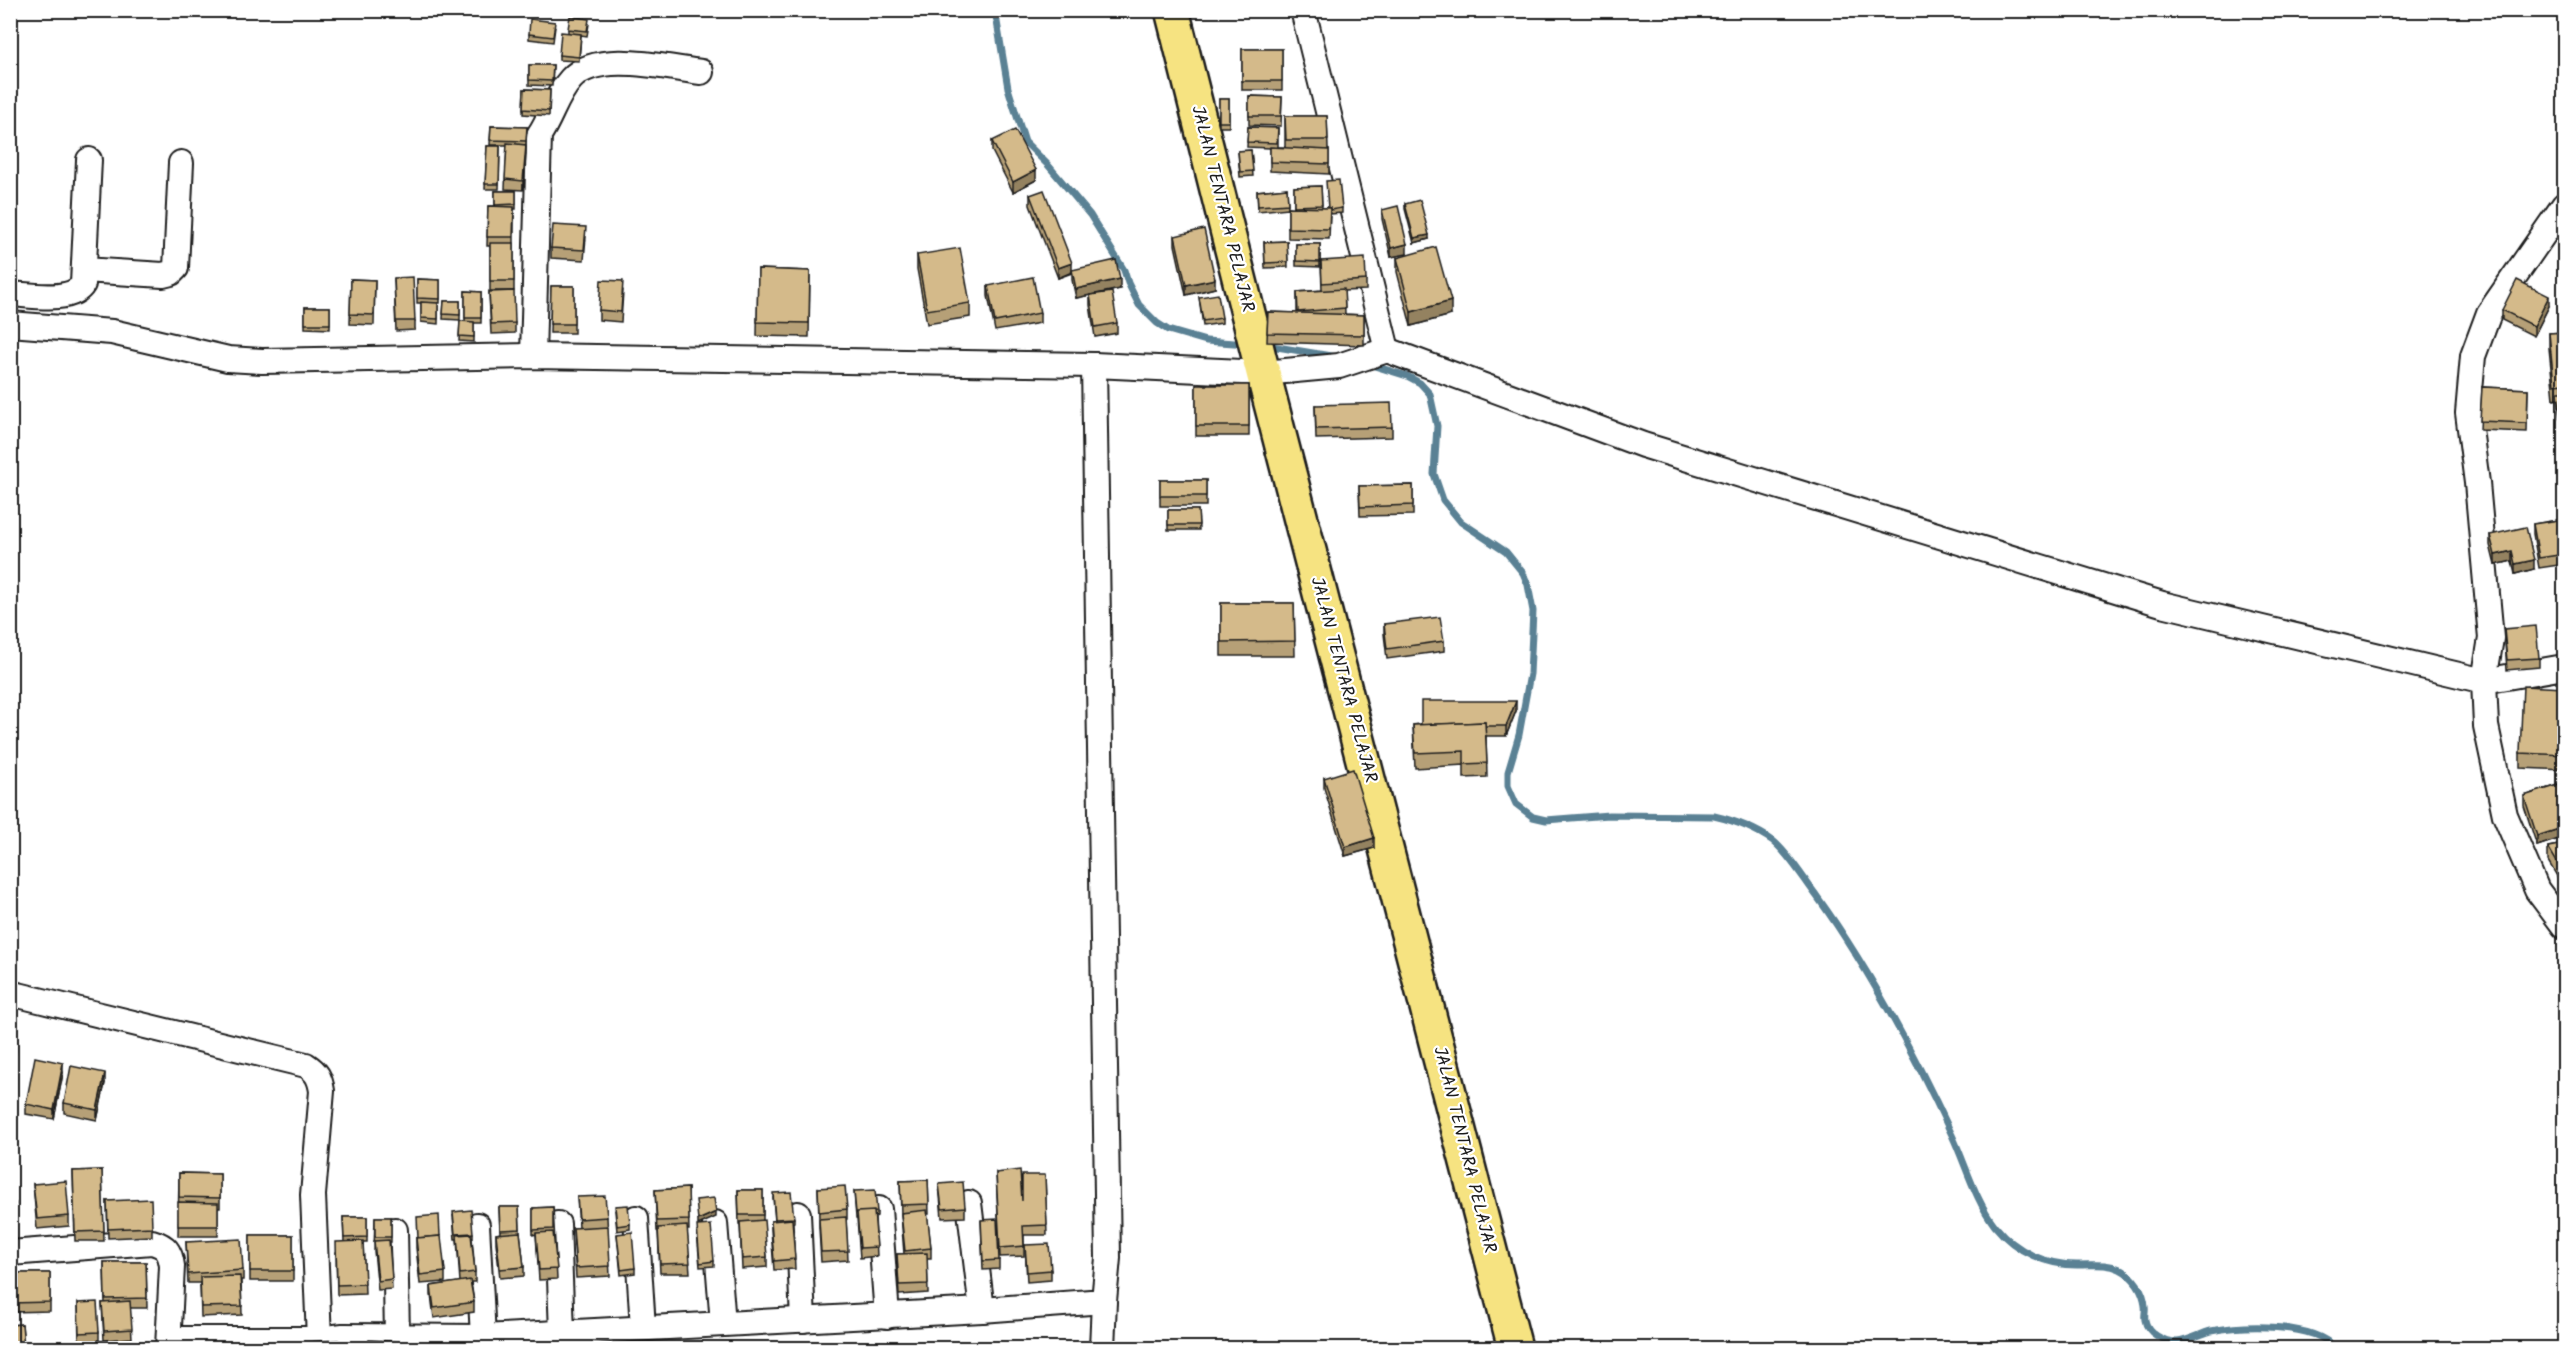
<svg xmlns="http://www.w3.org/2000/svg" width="2575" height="1359" viewBox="0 0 2575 1359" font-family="Kalam,sans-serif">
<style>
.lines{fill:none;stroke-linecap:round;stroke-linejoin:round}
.stream{stroke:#5a8194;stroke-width:7}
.street-casing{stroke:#1c1c1c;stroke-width:28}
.highway-casing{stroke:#1c1c1c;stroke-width:38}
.street{stroke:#fff;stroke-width:24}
.highway{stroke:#f6e381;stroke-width:33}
.wall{fill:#b6a077;stroke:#1c1c1c;stroke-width:1.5}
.shaded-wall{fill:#948261;stroke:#1c1c1c;stroke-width:1.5}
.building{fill:#d4ba8a;stroke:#1c1c1c;stroke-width:1.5}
.labels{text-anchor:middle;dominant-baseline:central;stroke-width:4.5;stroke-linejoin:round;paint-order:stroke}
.street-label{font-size:18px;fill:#1c1c1c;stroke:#fff}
</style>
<rect width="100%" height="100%" fill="#fff"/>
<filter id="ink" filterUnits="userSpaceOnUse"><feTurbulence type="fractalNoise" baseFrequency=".0167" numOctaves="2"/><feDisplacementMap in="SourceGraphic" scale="12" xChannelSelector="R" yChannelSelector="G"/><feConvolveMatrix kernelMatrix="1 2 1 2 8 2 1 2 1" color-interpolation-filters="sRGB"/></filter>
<g filter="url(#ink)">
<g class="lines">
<!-- stream -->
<g class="stream">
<path d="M995,10L1008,88L1025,142L1048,165L1090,215L1124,270L1128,283L1139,305L1157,323L1168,330L1206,341L1248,344"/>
<path d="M1265,345L1337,357"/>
<path d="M1368,364L1407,376L1420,383L1430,394L1437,426L1434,474L1443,500L1461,522L1506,552L1523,573L1528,585L1533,611L1530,674L1519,735L1508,772V786L1516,804L1533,817L1546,820L1609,815L1714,816C1736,821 1755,828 1773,841C1789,854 1803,878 1816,895C1870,970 1913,1051 1952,1135C1966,1165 1975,1200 1995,1226C2016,1252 2047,1266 2080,1265C2094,1265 2107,1263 2120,1269C2134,1276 2144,1291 2145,1306C2146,1311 2144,1315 2145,1320C2147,1333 2164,1342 2177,1342C2188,1341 2200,1334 2211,1331C2243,1325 2313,1322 2335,1348"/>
</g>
<defs>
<g id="street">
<path d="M1303,10L1387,350"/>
<path d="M2564,205L2489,313L2473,356L2468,413L2477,483L2491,638L2484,681L2486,726L2505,815L2537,890L2564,926"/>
<path d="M84,270L163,275L171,273L176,268L181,163"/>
<path d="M10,294C31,295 72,303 83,284L89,160"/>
<path d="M10,324L112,332L228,359L262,361L533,356L1094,365L1263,373L1339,366L1387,350L1643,445L2162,604L2484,681L2564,667"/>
<path d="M533,356L539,135C551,118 556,95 571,79C597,50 666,68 701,72"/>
<path d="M10,993L306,1065C317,1072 320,1078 322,1091L313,1195L319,1339"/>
<path d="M969,1203L982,1310"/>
<path d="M879,1209L887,1316"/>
<path d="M798,1214L803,1320"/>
<path d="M636,1218L643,1328"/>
<path d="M715,1223L723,1324"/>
<path d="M558,1224L562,1333"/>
<path d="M477,1225L483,1337"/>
<path d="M395,1230L397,1336"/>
<path d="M10,1253L152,1242C166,1246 170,1251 172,1266L168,1348"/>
<path d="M169,1339H319L343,1336L483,1337L982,1310L1104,1301L1108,1258L1094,365"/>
<path d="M1102,1348L1104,1301"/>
</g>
<path id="highway" d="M1172,10L1260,361L1515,1348"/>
</defs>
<!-- street casing -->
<use href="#street" class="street-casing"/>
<!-- highway casing -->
<use href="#highway" class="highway-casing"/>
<!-- street -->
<use href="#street" class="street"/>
<!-- highway -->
<use href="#highway" class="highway"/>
</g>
<!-- wall -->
<g class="wall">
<path d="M589,24L587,36L581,35L579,61L559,60V55L568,33V29Z"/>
<path d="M555,27L553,42L529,39V34Z"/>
<rect x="1242" y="49" width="40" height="41"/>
<path d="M529,65H553L552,86L529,85Z"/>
<path d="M524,89L550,90L549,116L523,114Z"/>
<path d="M1249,96L1282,97L1281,126L1249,125Z"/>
<rect x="1219" y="99" width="10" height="28"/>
<path d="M1285,116H1327L1328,149L1329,150V174L1270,171V148L1247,147L1248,127L1278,128V147H1285Z"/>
<path d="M491,126L527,127L523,190L505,189L507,145H490Z"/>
<path d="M992,141L1036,180L1013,192L992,151Z"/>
<path d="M487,146H500L499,189H485Z"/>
<path d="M1251,150L1253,176L1240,177L1238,151Z"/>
<path d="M1321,186L1322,208H1342V213L1330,214L1329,239L1288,238V208L1258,211L1257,191L1287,188L1288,207L1294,208V187Z"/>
<path d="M495,191H516V209H514V291H490V246H487L488,206H495Z"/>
<path d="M1030,195L1072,270L1120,289L1093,295L1117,323V333L1095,337L1090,305V295L1076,298L1072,280V273L1058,278L1030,205Z"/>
<path d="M1405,204L1429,239L1414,243L1405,209Z"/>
<path d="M1382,210L1407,254L1391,257L1382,219Z"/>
<path d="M1175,236L1215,288L1186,295L1175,245Z"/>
<path d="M586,237L584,260L551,258V248Z"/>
<path d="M1287,241L1288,267L1265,268L1264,242Z"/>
<path d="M1296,244H1320V267L1296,266Z"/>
<path d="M917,255L970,303V317L927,324L917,269Z"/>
<path d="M1397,258L1451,315L1411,326L1397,272Z"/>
<path d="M1321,261L1366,280V290L1344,291L1345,314L1364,315V345L1267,342L1268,312L1297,313V292L1322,290Z"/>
<path d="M758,269L810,271L809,337L757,336Z"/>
<path d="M394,278L415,321V330L396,331Z"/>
<path d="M351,279L375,280L374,325L350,324Z"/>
<path d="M417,279L440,280V303H438V324L421,322V303H417Z"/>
<path d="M2565,282V304L2561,303V294Z"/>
<path d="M551,286H574V333H550Z"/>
<path d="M988,286L1040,313V323L995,331L988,296Z"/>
<path d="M465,291L481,292V323H474V342L459,341L460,321L465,322Z"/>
<path d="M623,291L621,322L599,320V310Z"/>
<path d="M489,292L515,323V333L491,334Z"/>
<path d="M1199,297L1222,318V323L1203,326Z"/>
<path d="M444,301H460V320L443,319Z"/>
<path d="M2549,306L2534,336L2502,320V310Z"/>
<path d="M305,307H330V329L305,328Z"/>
<path d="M2565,332V419H2560L2558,398L2554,399L2549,348V333Z"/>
<rect x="1196" y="385" width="53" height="51"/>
<path d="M2482,387L2528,389L2527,432L2480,430Z"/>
<path d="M1315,405L1392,427V437L1316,439Z"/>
<rect x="1160" y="480" width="46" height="26"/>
<path d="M1413,485V515L1360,516L1359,486Z"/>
<path d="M1168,510H1198L1199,530H1168Z"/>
<path d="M2565,519V564L2539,568L2533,534V524Z"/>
<path d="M2490,535L2534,569L2515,574L2512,561L2495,565L2490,545Z"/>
<path d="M1221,603H1294L1295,656H1221Z"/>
<path d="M1384,624L1444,641V651L1387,659L1384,634Z"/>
<path d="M2504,629L2539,658V667L2507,670Z"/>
<path d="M2565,688V770L2520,768V753Z"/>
<path d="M1516,711L1506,736H1486L1487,777L1464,778V765L1415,768L1413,725Z"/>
<path d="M1324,778L1374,848L1345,856L1324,788Z"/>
<path d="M2565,783V837L2537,846L2524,806V796Z"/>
<path d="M2565,844V888H2564L2548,861V847Z"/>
<path d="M10,1038L16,1048L14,1068L10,1067Z"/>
<path d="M10,1072L16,1073L15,1120H10Z"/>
<path d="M63,1073L54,1119L26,1114V1104Z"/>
<path d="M105,1083L97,1120L64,1113V1103Z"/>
<path d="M102,1170L104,1241H75L73,1171Z"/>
<path d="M179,1173L220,1174V1208H218V1236H178Z"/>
<path d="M996,1173L1022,1201L1045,1175L1047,1235H1024V1256L1000,1257Z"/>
<path d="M928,1180L929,1214H927L931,1248V1258H927L928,1293L899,1295L897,1254H904L901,1215L900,1181Z"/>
<path d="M33,1184L69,1216V1226L37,1229Z"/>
<path d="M939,1184L965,1207V1217L942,1218Z"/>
<path d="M688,1188L689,1230H687L690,1273H660L658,1231H657L655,1190Z"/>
<path d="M818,1188L847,1209V1219H846L848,1260L821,1262L819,1228V1219Z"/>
<path d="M738,1190H763V1221L767,1257V1267L742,1269L740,1224H739Z"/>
<path d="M854,1191L877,1212V1216L875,1217L877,1256L860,1258L857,1218H856Z"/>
<path d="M577,1197L607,1217L610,1276L576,1278L573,1228H579Z"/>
<path d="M773,1198L794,1218V1222L793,1223L795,1269L774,1270L771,1230V1221H775Z"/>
<path d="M107,1201L152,1227V1236L108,1238Z"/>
<path d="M10,1203H15L16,1247H10Z"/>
<path d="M499,1207H519L520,1232L524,1267V1276L500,1278L496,1243V1234L500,1233Z"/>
<path d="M553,1207L557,1279L539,1280L536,1234L533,1235V1208Z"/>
<path d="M615,1211L630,1224V1229L617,1231Z"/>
<path d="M453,1216L473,1233V1238H472L475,1272V1282H471L474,1302V1312L434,1318L431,1295V1286L460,1282L457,1239H455Z"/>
<path d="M343,1217H367V1242H363L365,1294L337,1295L336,1252L344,1242Z"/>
<path d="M375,1217H391V1242H390L392,1289L378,1290L374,1251Z"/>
<path d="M981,1220L999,1260V1269L983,1270Z"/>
<path d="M697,1231L714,1261V1266L700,1267Z"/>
<path d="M617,1234L635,1268V1273L621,1275Z"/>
<rect x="250" y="1235" width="43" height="46"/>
<path d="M440,1236L445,1272V1282L420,1284L416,1248V1238Z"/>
<path d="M186,1242L243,1270V1280H241L242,1315L201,1317L200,1283H188Z"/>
<path d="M1025,1245L1051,1270V1280L1027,1282Z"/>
<path d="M104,1262H146L147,1308H130L132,1338L104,1340L102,1303H105Z"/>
<path d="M11,1273H50V1311L11,1312Z"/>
<path d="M78,1303L99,1332V1341L96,1342L79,1343Z"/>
<path d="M22,1324L24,1348H10V1325Z"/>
</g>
<!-- shaded-wall -->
<g class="shaded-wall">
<path d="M526,145V154L523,190V181Z"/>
<path d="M1036,170V180L1013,192V182Z"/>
<path d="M1429,235V239L1414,243V238Z"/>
<path d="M1407,244V254L1391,257V248Z"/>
<path d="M1072,263V272L1058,278V268Z"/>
<path d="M1120,279V289L1076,298V289Z"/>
<path d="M1215,279V288L1186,295V285Z"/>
<path d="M2549,296V306L2534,336V326Z"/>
<path d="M1451,301V315L1411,326V312Z"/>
<path d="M2512,551V561L2495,565V555Z"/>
<path d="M2534,560V569L2515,574V564Z"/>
<path d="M1516,701V711L1506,736V726Z"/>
<path d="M2565,827V837L2537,846V836Z"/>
<path d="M1374,838V848L1345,856V847Z"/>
<path d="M16,1038V1048L14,1068V1058Z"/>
<path d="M63,1063V1073L54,1119V1110Z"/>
<path d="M105,1073V1083L97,1120V1110Z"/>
<path d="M716,1212V1217L698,1225V1220Z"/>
</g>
<!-- building -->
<g class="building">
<path d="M570,16L589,19L587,31L568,29Z"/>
<path d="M530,19L555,22L553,37L529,34Z"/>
<path d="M561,32L581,34L579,57L559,55Z"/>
<rect x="1242" y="49" width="40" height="32"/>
<path d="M529,65H553L552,81L529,80Z"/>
<path d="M524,89L550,90L549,111L523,109Z"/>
<path d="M1249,96L1282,97L1281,116H1249Z"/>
<rect x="1219" y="99" width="10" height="23"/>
<path d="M1285,116H1327L1328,140H1286Z"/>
<path d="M491,126L527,127L526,141L490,140Z"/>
<path d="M1248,127L1278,128L1277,143L1247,142Z"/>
<path d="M1015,130L1036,170L1013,182L992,141Z"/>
<path d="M507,143L526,145L523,181L505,179Z"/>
<path d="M487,146H500L499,184H485Z"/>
<path d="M1270,147L1329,150V164L1270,162Z"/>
<path d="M1251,150L1253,171L1240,172L1238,151Z"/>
<path d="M1339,180L1342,208L1330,210V208H1328L1326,181Z"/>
<path d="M1321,186L1322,205L1294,206V187Z"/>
<path d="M1287,188L1288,204L1258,206L1257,191Z"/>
<path d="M1044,190L1072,263L1058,268L1030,195Z"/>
<path d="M495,191H516V204L495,205Z"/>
<path d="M1420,200L1429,235L1414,238L1405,204Z"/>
<path d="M488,206L514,207L513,237H487Z"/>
<path d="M1398,206L1407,244L1391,248L1382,210Z"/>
<path d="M1288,207L1330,208L1329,229L1288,228Z"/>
<path d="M553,225L586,227L584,250L551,248Z"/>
<path d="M1204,229L1215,279L1186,285L1175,236Z"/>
<path d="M1287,241L1288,262L1265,263L1264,242Z"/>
<rect x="490" y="243" width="24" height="38"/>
<path d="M1296,244H1320V262L1296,261Z"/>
<path d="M1436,247L1451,301L1411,312L1397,258Z"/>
<path d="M960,248L970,303L927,310L917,255Z"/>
<path d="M1365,258L1366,280L1322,283L1321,261Z"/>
<path d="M1116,260L1120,279L1076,289L1072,270Z"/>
<path d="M758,269L810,271L809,323L757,322Z"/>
<path d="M413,277L415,321H396L394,278Z"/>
<path d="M1033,277L1040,313L995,322L988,286Z"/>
<path d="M351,279L375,280L374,315L350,314Z"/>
<path d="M417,279L440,280V299L417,298Z"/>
<path d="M601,280L623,281L621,312L599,310Z"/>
<path d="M2517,280L2549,296L2534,326L2502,310Z"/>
<path d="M2565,282V295L2561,294Z"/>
<path d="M551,286H574V324H550Z"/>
<path d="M1344,289L1345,308L1298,312L1297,292Z"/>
<path d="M465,291L481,292V318H465Z"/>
<path d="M514,291L515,323L491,324L489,292Z"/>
<path d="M1112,292L1117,323L1095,327L1090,295Z"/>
<path d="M1218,294L1222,318L1203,321L1199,297Z"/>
<path d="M444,301H460V315L443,314Z"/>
<path d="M421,302L438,303V319L421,318Z"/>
<rect x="305" y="307" width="25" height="17"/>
<path d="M1268,312L1364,315V335L1267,333Z"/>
<path d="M460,321L474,322V337L459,336Z"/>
<path d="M2565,332V383L2554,384L2549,333Z"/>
<rect x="1196" y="385" width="53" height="41"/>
<path d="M2482,387L2528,389L2527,423L2480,421Z"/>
<path d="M2558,392H2565V409H2560Z"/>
<path d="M1391,403L1392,427L1316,429L1315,405Z"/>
<rect x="1160" y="480" width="46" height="16"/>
<path d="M1413,485V505L1360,507L1359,486Z"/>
<path d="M1168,510H1198L1199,525H1168Z"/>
<path d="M2565,519V554L2539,558L2533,524Z"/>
<path d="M2526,527L2534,560L2515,564L2512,551L2495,555L2490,535Z"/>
<path d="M1221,603H1294L1295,641L1221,642Z"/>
<path d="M1440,617L1444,641L1387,649L1384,624Z"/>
<path d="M2536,626L2539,658L2507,660L2504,629Z"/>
<path d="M2523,686L2565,688V755L2520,753Z"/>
<path d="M1421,701H1516L1506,726H1485V722L1421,725Z"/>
<path d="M1485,722L1487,763L1464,764V751L1415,753L1413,725Z"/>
<path d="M1353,769L1374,838L1345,847L1324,778Z"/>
<path d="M2565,783V827L2537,836L2524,796Z"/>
<path d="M2565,844V874H2564L2548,847Z"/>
<path d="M10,1038H16L14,1058H10Z"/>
<path d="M35,1057L63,1063L54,1110L26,1104Z"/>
<path d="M71,1066L105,1073L97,1110L64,1103Z"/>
<path d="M10,1072L16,1073L15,1111H10Z"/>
<path d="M102,1170L104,1231L75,1232L73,1171Z"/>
<path d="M1020,1170L1022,1201V1175H1045L1047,1225L1023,1226L1024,1246L1000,1248L996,1173Z"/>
<path d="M179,1173L220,1174V1198L179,1197Z"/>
<path d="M928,1180L929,1204L901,1205L900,1181Z"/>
<path d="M66,1181L69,1216L37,1219L33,1184Z"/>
<path d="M963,1182L965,1207L942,1209L939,1184Z"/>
<path d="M845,1186L847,1209L819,1212L818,1188Z"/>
<path d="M688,1188L689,1220L657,1221L655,1190Z"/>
<path d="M738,1190H763V1215H739Z"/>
<path d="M875,1190L877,1212L856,1213L854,1191Z"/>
<path d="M791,1192L794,1218L775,1219L773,1193Z"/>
<path d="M605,1196L607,1217L579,1219L577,1197Z"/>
<path d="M714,1198L716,1212L698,1220L696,1200Z"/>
<path d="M151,1199L152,1227L108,1229L107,1201Z"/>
<path d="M178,1202L218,1203V1226H178Z"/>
<path d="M10,1203H15L16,1237H10Z"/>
<path d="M628,1205L630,1224L617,1226L615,1206Z"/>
<path d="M499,1207H519L520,1229L500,1230Z"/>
<path d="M553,1207V1229L533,1230V1208Z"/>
<path d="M471,1210L473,1233L455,1234L453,1212Z"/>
<path d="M927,1210L931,1248L905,1251L901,1213Z"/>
<path d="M874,1211L877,1247L860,1248L857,1212Z"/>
<path d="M439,1215L440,1236L418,1238L417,1217Z"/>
<path d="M343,1217H367V1237L344,1238Z"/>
<rect x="375" y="1217" width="16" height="20"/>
<path d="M846,1217L848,1251L821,1252L819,1219Z"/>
<path d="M792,1219L795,1259L774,1261L771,1221Z"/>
<path d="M997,1219L999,1260L983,1261L981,1220Z"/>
<path d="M764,1220L767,1257L742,1259L740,1222Z"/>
<path d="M711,1225L714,1261L700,1263L697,1226Z"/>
<path d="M608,1226L610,1266L576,1268L573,1228Z"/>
<path d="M687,1226L690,1263L660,1264L658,1228Z"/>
<path d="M520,1232L524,1267L500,1269L496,1234Z"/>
<path d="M553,1232L557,1269L539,1270L536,1233Z"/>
<path d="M632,1232L635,1268L621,1270L617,1234Z"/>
<path d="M471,1234L475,1272L460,1274L457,1235Z"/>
<rect x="250" y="1235" width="43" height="36"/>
<path d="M441,1236L445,1272L420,1275L416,1238Z"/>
<path d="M241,1239L243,1270L188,1274L186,1242Z"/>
<path d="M389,1240L392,1279L378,1281L374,1241Z"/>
<path d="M363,1241L365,1284L337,1285L336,1242Z"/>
<path d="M1049,1244L1051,1270L1027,1272L1025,1245Z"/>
<path d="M927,1253L928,1284L899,1285L897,1254Z"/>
<path d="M104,1262H146L147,1298L105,1299Z"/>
<path d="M11,1273H50V1302L11,1303Z"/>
<path d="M240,1276L242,1306L201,1307L200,1277Z"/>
<path d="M470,1280L474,1302L434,1308L431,1286Z"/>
<path d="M130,1301L132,1329L104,1331L102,1303Z"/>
<path d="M97,1302L99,1332L79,1333L78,1303Z"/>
<path d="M22,1324L24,1346L10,1347V1325Z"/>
<path d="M338,1340L339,1348H294L292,1343Z"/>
<path d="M369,1340L407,1342V1348H369Z"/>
<rect x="96" y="1341" width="21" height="7"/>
</g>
</g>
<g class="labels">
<!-- street labels -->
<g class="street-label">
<text transform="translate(1222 209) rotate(76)">JALAN TENTARA PELAJAR</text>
<text transform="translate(1343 680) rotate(75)">JALAN TENTARA PELAJAR</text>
<text transform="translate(1464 1150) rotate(76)">JALAN TENTARA PELAJAR</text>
</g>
</g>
<!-- margin -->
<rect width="2575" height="1359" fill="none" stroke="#fff" stroke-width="36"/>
<rect x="18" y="18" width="2539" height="1323" fill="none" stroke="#1c1c1c" stroke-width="2" filter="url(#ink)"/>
</svg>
